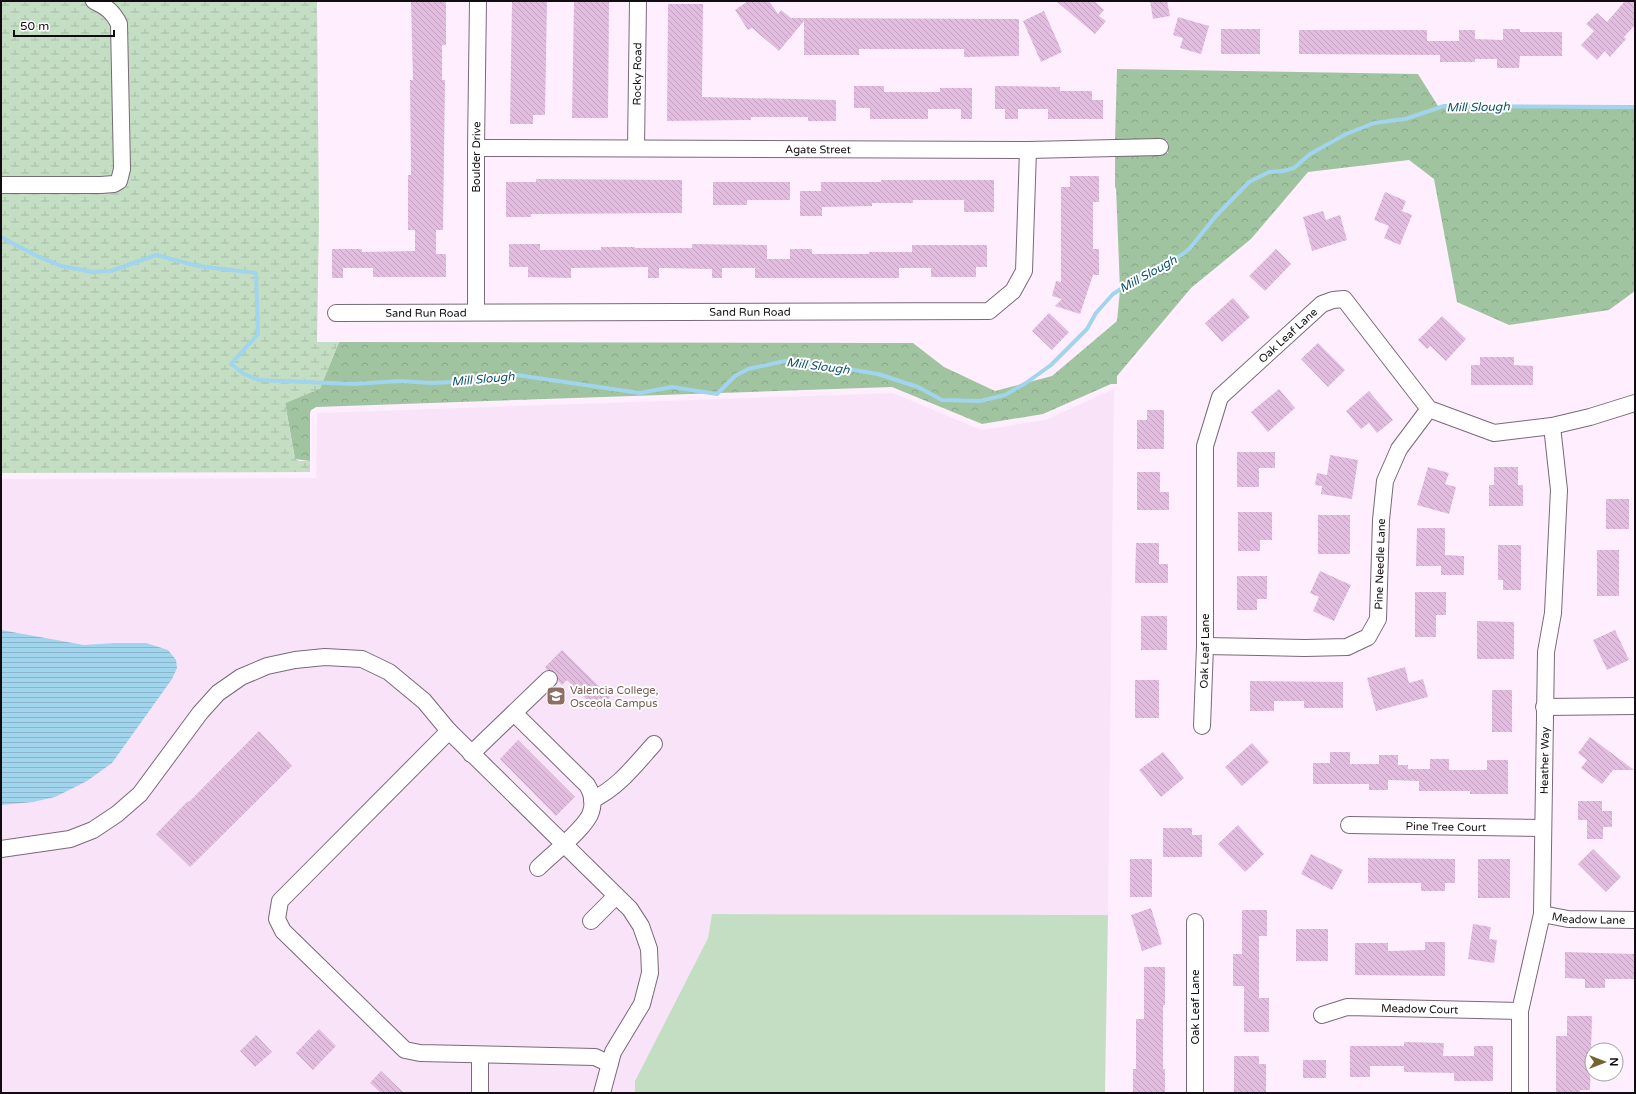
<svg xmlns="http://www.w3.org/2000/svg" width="1636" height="1094" viewBox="0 0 1636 1094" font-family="'Varela Round',sans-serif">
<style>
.built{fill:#f9e3f8}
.forest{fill:url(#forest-crowns)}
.wetland{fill:url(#wetland-marsh)}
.park{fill:#c4dec4}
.water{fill:url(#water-rules)}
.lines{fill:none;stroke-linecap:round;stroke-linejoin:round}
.stream{stroke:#a1d4ed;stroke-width:4}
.building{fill:url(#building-back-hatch)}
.minor-casing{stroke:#786a77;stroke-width:18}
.minor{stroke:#fff;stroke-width:16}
.labels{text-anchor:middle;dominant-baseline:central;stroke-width:4;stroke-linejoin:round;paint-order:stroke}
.street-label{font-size:11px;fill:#110c11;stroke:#fff}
.education-label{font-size:11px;fill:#785e54;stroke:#fff;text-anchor:start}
.water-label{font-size:12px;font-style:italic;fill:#0c5069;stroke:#fff}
</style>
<defs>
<pattern id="forest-crowns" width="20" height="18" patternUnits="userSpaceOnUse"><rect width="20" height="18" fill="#a0c4a0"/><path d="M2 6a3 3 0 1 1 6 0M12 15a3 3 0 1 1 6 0" fill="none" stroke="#89a789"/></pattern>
<pattern id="wetland-marsh" width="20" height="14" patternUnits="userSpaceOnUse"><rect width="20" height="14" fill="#c4dec4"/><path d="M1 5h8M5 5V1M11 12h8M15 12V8" fill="none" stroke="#a7bda7"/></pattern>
<pattern id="water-rules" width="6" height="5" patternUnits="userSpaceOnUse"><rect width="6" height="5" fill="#a1d4ed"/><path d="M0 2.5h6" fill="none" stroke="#8ab5ca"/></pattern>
<pattern id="building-back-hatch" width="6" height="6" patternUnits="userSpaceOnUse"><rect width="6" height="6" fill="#e2bde0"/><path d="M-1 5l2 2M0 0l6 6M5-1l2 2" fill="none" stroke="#c1a1bf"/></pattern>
</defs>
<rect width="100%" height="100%" fill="#ffeffe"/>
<!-- built -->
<path class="built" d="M1114,389L1108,915L712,914L708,938L635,1081V1093H1V479L316,478L317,413L893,393L981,430L1045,420Z"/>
<!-- forest -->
<path class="forest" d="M1117,69L1418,74L1438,106L1635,109V291L1609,310L1509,325L1457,302L1434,179L1409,160L1308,172L1251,239L1191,288L1117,376V384H1111L1043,414L982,424L892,387L316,407L311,410L310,413V461L295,459L285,403L320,388L339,342L913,343L944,367L995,391L1052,376L1117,321L1120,290L1116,187L1115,189V155L1168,153L1167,140L1115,141Z"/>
<!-- wetland -->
<path class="wetland" d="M1,1H317L319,221L317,342H339L320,389L285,403L295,459L299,461H310V472L1,473Z"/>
<!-- park -->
<path class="park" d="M712,914L1108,915L1105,1093H635V1081L708,938Z"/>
<!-- water -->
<path class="water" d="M1,630L84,645L115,643H146L168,650L176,660L177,668L172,679L112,763L87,781L55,797L33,802L1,805Z"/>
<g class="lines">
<!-- stream -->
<path class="stream" d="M1,237L35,255L61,266L93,272L111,271L156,255L198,266L256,273L258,334L231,364L244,374L259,380L354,384L399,381L432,383L487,380L510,374L640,393L672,387L717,394L735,376L748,369L785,361L830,366L878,374L918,387L942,400L980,401L1005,395L1026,383L1051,365L1087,329L1096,313L1113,294L1151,270L1183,254L1190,248L1215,217L1249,182L1269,172L1283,171L1294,168L1310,154L1346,134L1374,123L1405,119L1444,106L1635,107"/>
</g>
<!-- building -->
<g class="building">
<path d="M411,1H446V45H442V80H445L443,230H436V254H446V277H373V268H343V278H332V249H362V252L415,251V230H408V175H411L410,80H413Z"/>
<path d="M512,1H547L545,115H533V124H510Z"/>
<path d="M748,1H769L778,14L781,10L791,18L1019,19V56L964,57V49H859V55H804V21L779,51L752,28L748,30L735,10Z"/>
<path d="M1056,1H1094L1104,10L1099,16L1106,21L1095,34Z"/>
<path d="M1150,1H1167L1170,16L1153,19Z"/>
<path d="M1625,1H1635V25L1624,37L1626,39L1610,57L1605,51L1597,60L1581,45L1594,31L1586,24L1597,13L1607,22Z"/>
<path d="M574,2H609L608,118H572Z"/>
<path d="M668,4H703L702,97L836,100V121H808V117H751V120L667,121Z"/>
<path d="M1044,11L1062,52L1041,62L1023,21Z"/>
<path d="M1178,17L1209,26L1201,54L1180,48L1183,38L1173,35Z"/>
<rect x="1221" y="29" width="39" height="25"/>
<path d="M1503,29H1520V32H1562V56H1520L1519,68H1497V59H1475V62H1440V55L1299,54V30H1427V41H1459V30H1475V39L1503,40Z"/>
<path d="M854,86H884V92H940V88H972V119H961V109H928V119H870V108H854Z"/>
<path d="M995,86L1060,87V91H1092V100H1103V119H1048V109H1018V119H1005V109H995Z"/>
<path d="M1070,176H1099V202H1093V249H1099V275H1093L1080,314L1055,306L1062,299L1052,296L1056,281L1061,282V187H1070Z"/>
<path d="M536,179L682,180V213L531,214V217H506V182H536Z"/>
<path d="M881,180H994V212H964V200H913V203H872V206L822,207V216H800V191H821V182H881Z"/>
<path d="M713,182H790V200H747V205H713Z"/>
<path d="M1385,192L1406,201L1402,211L1412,215L1400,245L1384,238L1389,226L1374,220Z"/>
<path d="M1323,211L1326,220L1340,215L1347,240L1312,251L1303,217Z"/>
<path d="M509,244H540V250H601V247H635V248H692V244L767,245V259H790V249H812V254H869V252H912V245H987V267H976V277H931V268H899V278H755V268H722V278H712V269L659,268V278H648V267L571,268V278L528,277V267H509Z"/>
<path d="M1276,249L1291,264L1265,291L1249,276Z"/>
<path d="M1233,298L1250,317L1222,342L1205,323Z"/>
<path d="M1049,313L1069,332L1052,350L1032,331Z"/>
<path d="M1442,316L1466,339L1446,361L1430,346L1427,349L1418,340Z"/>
<path d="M1318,343L1345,370L1328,387L1301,359Z"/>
<path d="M1480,357H1514V365L1533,366V385H1471V365H1480Z"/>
<path d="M1279,389L1295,408L1268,432L1251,412Z"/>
<path d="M1369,391L1393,420L1377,433L1369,423L1361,429L1346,411Z"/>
<path d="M1147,410H1164V449H1137V420H1147Z"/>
<path d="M1237,452H1275V468H1259V487H1237Z"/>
<path d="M1330,455L1358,460L1352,499L1321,494L1322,486L1315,485L1317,473L1327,475Z"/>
<path d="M1428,467L1449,473L1445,484L1456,487L1449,514L1417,505Z"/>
<path d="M1494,467H1518V485H1523V506H1489V485H1494Z"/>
<path d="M1137,472H1160V492H1169V510H1137Z"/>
<rect x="1606" y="499" width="23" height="30"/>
<path d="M1238,512H1272V540H1260V551H1238Z"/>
<rect x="1318" y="515" width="32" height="39"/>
<path d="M1417,528H1445V555L1464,556V575H1441V566H1416Z"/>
<path d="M1136,543H1159V564H1168V583H1135Z"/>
<path d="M1498,545H1521V590H1503V580H1498Z"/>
<rect x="1597" y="550" width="22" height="46"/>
<path d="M1320,571L1351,585L1334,621L1313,611L1319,597L1310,593Z"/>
<path d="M1237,576H1267V599H1257V610H1237Z"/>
<path d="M1415,592H1446V615H1436V637H1415Z"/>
<rect x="1141" y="616" width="26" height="34"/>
<path d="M1477,621L1514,622V659H1477Z"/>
<path d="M1615,630L1629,660L1607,670L1593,640Z"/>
<path d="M562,650L610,697L597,710L567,680L562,685L558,681V676L556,672L547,670L545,667Z"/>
<path d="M1405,667L1409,683L1423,679L1428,697L1376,711L1367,678Z"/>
<rect x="1135" y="680" width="24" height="38"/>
<path d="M1250,681L1343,682V708H1304V701H1274V711H1250Z"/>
<rect x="1492" y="690" width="20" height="42"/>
<path d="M259,731L292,766L190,867L156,834L188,801L189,802Z"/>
<path d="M1590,737L1634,770H1613L1602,784L1581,768L1587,760L1578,753Z"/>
<path d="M518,740L575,797L556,816L500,759Z"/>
<path d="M1252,743L1269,762L1242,786L1225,767Z"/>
<path d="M1163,752L1184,778L1161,797L1139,770Z"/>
<path d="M1330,752H1350V764H1379V755H1398V765H1408V769H1430V759H1449V770H1487V760H1508V794H1470V791H1419V781L1388,780V790H1369V784H1313V763H1330Z"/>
<path d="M1578,801H1602V811H1612V827H1603V839H1587V820H1578Z"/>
<path d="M1238,825L1264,854L1245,872L1218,844Z"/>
<path d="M1163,828H1192V835H1202V857H1163Z"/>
<path d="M1593,849L1621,877L1606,892L1578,864Z"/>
<path d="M1311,854L1343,870L1332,890L1301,874Z"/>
<path d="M1368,858L1455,859V883H1445V891H1421V883H1368Z"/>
<rect x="1130" y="859" width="22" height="38"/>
<rect x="1478" y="859" width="32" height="39"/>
<path d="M1151,908L1162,944L1142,951L1131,915Z"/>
<path d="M1242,910H1267V936H1259V998H1269V1032H1244V986H1233V954H1242Z"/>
<path d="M1473,924L1491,927L1489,939L1497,940L1494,963L1468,959Z"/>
<rect x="1296" y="929" width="32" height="32"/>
<path d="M1425,942H1445V976L1355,975V943H1388V951L1425,950Z"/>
<path d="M1565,952L1635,954V979H1605V988H1585V979L1565,978Z"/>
<path d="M1144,967H1165V1005H1163V1069H1165V1093H1133V1069H1136V1019H1144Z"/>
<path d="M1567,1016H1592L1590,1090H1580V1093H1556V1036H1567Z"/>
<path d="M319,1029L336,1046L313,1070L296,1053Z"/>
<path d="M256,1035L272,1052L255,1067L240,1051Z"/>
<path d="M1404,1042L1444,1043L1443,1056H1474V1046H1493V1081H1454V1073L1404,1072V1066H1370V1077H1350V1046H1404Z"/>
<path d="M1234,1056H1259V1064H1266V1092H1234Z"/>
<rect x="1303" y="1060" width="23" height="18"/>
<path d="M381,1071L404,1093H381L370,1083Z"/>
</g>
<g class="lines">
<defs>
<g id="minor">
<path id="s1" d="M476,148L1028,150L1160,147"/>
<path id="s2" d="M636,148L638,1"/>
<path d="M1,185H101L114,184L119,181L122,169L119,24C113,12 107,7 94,1"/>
<path id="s3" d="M476,312V148L478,1"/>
<path id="s4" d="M336,313L989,311L1013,291L1024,271L1028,150"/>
<path id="s5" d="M1205,646L1305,648L1347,647L1368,637L1378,619L1381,520L1385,481L1399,449L1429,409"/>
<path d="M1544,707L1635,706"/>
<path d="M514,713L587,785C592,793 594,803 591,812C587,827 550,856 538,868"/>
<path id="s6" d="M1202,726L1205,646V446L1220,397L1322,304L1333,300L1344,299L1429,409L1494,433L1552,426L1590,417L1635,403"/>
<path d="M471,754L549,679"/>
<path d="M592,800C618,788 635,765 654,744"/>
<path id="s7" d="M1349,825L1543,828"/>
<path d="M1,849L70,839L93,830L117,814L140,794L200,713L218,693L241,677L267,666L295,660L325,657L362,659L389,672L424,701L449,731"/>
<path id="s8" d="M1542,914L1568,919L1635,920"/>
<path d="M591,921L616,896"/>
<path id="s9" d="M1322,1015L1347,1007L1520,1011"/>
<path d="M480,1093V1055"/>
<path d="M602,1093L613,1052L642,1004L650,973L649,949L641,926L630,909L449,731L280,901L277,919L283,931L405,1050L420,1053L595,1057L610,1064"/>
<path d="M1195,1093V922"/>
<path id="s10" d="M1520,1093V1011L1542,914L1546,652L1553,613L1559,490L1552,426"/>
</g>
</defs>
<!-- minor casing -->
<use href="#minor" class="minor-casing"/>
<!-- minor -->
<use href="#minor" class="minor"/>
</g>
<!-- icons -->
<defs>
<symbol id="university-square" viewBox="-11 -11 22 22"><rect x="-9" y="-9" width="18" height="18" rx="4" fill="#8d6e63" stroke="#fff"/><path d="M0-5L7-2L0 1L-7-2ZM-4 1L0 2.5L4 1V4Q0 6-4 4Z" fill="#fff"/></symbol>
</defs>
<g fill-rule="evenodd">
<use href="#university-square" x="545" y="685" width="22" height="22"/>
</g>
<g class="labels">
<!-- street labels -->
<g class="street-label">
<text stroke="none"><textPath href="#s2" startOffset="74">Rocky Road</textPath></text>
<text stroke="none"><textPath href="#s1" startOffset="342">Agate Street</textPath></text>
<text stroke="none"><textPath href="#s3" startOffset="155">Boulder Drive</textPath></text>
<text stroke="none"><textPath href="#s4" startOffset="414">Sand Run Road</textPath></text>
<text stroke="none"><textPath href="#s4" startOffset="90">Sand Run Road</textPath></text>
<text stroke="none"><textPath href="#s6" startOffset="423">Oak Leaf Lane</textPath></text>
<text stroke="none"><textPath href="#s5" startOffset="241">Pine Needle Lane</textPath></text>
<text stroke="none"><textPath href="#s6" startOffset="75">Oak Leaf Lane</textPath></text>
<text stroke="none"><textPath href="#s10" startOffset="335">Heather Way</textPath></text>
<text stroke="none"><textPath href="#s7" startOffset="97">Pine Tree Court</textPath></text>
<text stroke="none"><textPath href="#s8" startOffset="47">Meadow Lane</textPath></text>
<text transform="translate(1195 1007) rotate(-90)">Oak Leaf Lane</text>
<text stroke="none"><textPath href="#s9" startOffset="99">Meadow Court</textPath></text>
</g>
<!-- education labels -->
<g class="education-label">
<text x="570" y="690">Valencia College,<tspan x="570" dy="13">Osceola Campus</tspan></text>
</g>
<!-- water labels -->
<g class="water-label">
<text transform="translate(1478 107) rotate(-1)">Mill Slough</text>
<text transform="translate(1148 274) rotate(-29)">Mill Slough</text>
<text transform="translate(818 366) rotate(7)">Mill Slough</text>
<text transform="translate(483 379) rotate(-5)">Mill Slough</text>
</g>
</g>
<!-- border -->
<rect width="1636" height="1094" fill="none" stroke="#110c11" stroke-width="4"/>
<!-- north arrow -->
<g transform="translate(1604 1062) rotate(90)"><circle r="19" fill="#ffffff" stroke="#a09ea0"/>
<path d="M0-3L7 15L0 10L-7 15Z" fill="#746331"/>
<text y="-6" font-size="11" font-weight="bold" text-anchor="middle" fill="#110c11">N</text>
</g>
<!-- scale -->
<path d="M14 30v6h100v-6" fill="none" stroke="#110c11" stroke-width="2"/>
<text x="20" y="30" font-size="12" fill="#110c11" stroke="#ffffff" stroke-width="3" paint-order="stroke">50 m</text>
</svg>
